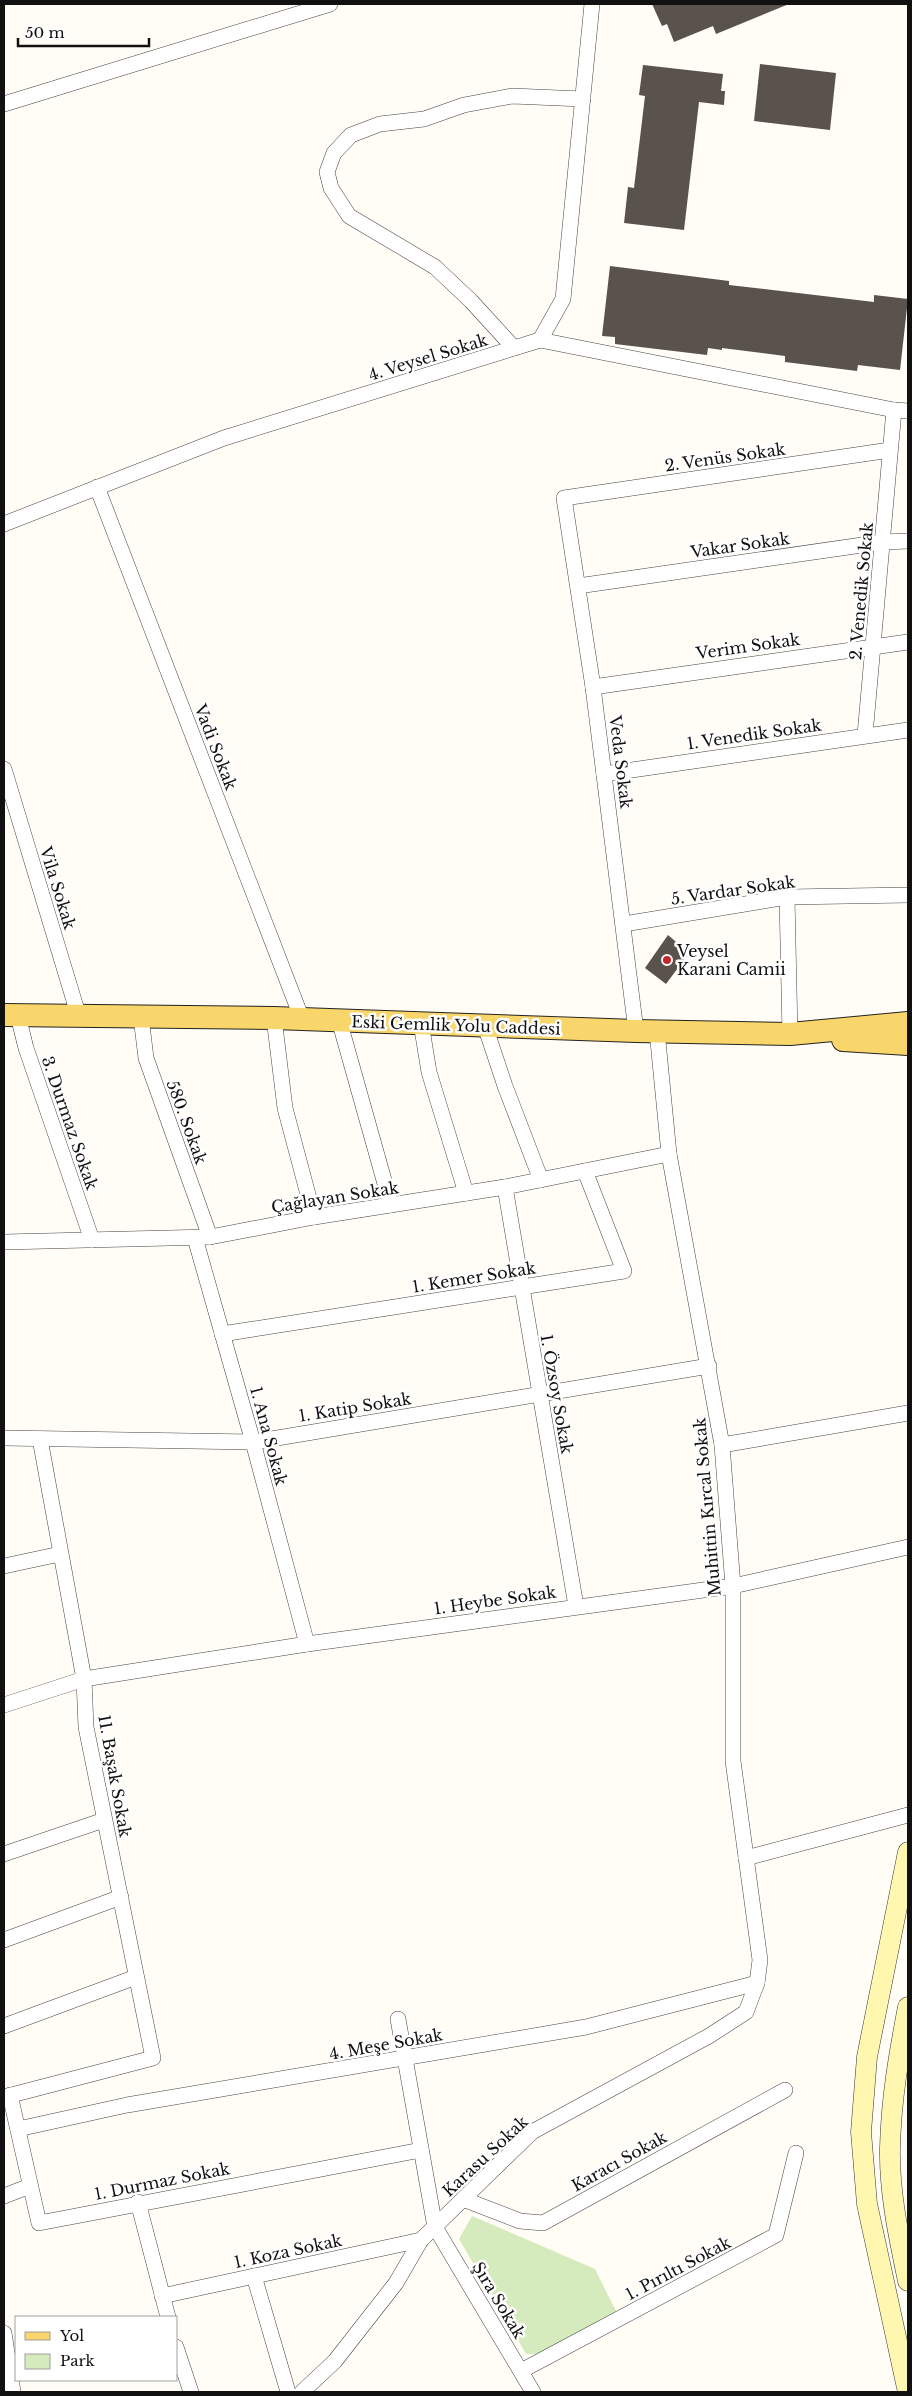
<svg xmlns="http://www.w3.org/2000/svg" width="912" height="2396" viewBox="0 0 912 2396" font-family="'Libre Baskerville',serif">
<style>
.green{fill:#d5ebbd}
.building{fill:#5a524d}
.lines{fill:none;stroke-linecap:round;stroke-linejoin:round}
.minor-casing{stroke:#444;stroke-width:16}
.secondary-casing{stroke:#333;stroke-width:21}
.primary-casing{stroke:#222;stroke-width:24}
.minor{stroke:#fff;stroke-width:15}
.secondary{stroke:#fff6b0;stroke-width:20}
.primary{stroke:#f9d66b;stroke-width:22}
.poi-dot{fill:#c4262e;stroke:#fff;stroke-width:2}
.labels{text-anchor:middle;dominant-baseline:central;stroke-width:5;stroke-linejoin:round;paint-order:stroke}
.street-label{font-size:16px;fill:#111;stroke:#fff}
.poi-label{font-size:16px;fill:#111;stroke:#fff;text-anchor:start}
</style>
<rect width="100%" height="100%" fill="#fffdf5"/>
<!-- green -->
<path class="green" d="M472,2216L595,2269L617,2313L543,2354H526L459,2239Z"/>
<!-- building -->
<g class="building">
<path d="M652,4H789L716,34L713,26L674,42L667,24L662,26Z"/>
<path d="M760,64L836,73L830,130L754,121Z"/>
<path d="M643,65L723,74L721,91H725L724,105L699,102L684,230L624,223L628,187L634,188L645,96L639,95Z"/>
<path d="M610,266L729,281V285L874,302V295L908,299L900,370L858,365L857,371L785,362V356L722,348V350L708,348L707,355L615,344V337L602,336Z"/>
<path d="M668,935L689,953L666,984L645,968Z"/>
</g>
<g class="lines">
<defs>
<g id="minor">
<path d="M4,104L330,4"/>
<path d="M540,340L894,410L908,411"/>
<path d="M514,348L471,301L435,267L349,216L331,188L327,172L334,153L351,135L380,124L424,119L464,105L512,96L583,99"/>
<path d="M97,487L302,1019"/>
<path d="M4,524L224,438L540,340L563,299L592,4"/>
<path d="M578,586L883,542L908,541"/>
<path d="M593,687L908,642"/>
<path d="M865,735L894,410"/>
<path d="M4,769L79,1017"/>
<path d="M604,774L908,730"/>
<path d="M787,897L790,1034"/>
<path d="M624,924L787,897L908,895"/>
<path d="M18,1016L26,1048L92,1240"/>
<path d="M141,1017L146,1058L210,1237"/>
<path d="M274,1018L285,1108L314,1217"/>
<path d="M339,1020L391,1205"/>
<path d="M421,1023L429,1072L466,1193"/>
<path d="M485,1026L505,1086L541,1180"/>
<path d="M636,1031L593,687L564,498L890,450"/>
<path d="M505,1187L576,1606"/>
<path d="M195,1238L253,1442L307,1644"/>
<path d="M4,1242L210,1237L314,1217L505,1187L669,1154"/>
<path d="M222,1334L624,1271L585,1171"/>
<path d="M4,1438L253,1442L709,1366"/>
<path d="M722,1445L908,1413"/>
<path d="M4,1566L60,1554"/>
<path d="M4,1705L84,1679L307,1644L733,1586L908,1547"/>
<path d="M4,1854L104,1820"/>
<path d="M746,1858L908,1815"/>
<path d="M4,1940L121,1897"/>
<path d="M398,2019L435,2227L533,2392"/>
<path d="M4,2026L136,1977"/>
<path d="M10,2095L39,2223L421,2150"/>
<path d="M4,2097L153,2058L86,1727L84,1679L40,1439"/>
<path d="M18,2129L127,2105L586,2027L757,1983"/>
<path d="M4,2196L30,2186"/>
<path d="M463,2199L520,2221L543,2223L785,2090"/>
<path d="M138,2202L168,2317"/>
<path d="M254,2276L288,2392"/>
<path d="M162,2296L421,2240"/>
<path d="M4,2333L13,2392"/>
<path d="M176,2347L191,2392"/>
<path d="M521,2371L776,2235L796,2153"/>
<path d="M302,2392L335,2361L396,2283L421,2240L532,2132L709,2036L746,2012L757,1983L760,1960L733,1761V1586L722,1445L669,1154L657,1031"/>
</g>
<g id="secondary">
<path d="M908,2007C899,2054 891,2100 890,2148C889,2192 899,2238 908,2281"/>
<path d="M908,2392L867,2204L861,2132L867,2057L908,1852"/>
</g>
<g id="primary">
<path d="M4,1015L274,1018L636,1031L790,1034L908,1023"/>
<path d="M843,1040L908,1044"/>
</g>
</defs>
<!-- minor casing -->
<use href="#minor" class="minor-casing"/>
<!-- secondary casing -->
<use href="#secondary" class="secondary-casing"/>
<!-- primary casing -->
<use href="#primary" class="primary-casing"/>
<!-- minor -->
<use href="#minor" class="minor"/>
<!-- secondary -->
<use href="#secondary" class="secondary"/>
<!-- primary -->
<use href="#primary" class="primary"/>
</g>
<!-- markers -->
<circle class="poi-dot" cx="667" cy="960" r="5"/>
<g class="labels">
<!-- street labels -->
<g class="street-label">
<text transform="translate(428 357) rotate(-17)">4. Veysel Sokak</text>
<text transform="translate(725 457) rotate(-8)">2. Venüs Sokak</text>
<text transform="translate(740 545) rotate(-8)">Vakar Sokak</text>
<text transform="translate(861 591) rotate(-85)">2. Venedik Sokak</text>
<text transform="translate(748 646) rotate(-8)">Verim Sokak</text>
<text transform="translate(754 734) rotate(-8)">1. Venedik Sokak</text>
<text transform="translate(216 747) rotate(69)">Vadi Sokak</text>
<text transform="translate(621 762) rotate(83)">Veda Sokak</text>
<text transform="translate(58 888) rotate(73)">Vila Sokak</text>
<text transform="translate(733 890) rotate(-8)">5. Vardar Sokak</text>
<text transform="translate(456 1025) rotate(2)">Eski Gemlik Yolu Caddesi</text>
<text transform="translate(187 1122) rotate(70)">580. Sokak</text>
<text transform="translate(70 1123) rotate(71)">3. Durmaz Sokak</text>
<text transform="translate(335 1197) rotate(-9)">Çağlayan Sokak</text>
<text transform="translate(474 1277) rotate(-9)">1. Kemer Sokak</text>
<text transform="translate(557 1394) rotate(80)">1. Özsoy Sokak</text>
<text transform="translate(355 1407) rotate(-9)">1. Katip Sokak</text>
<text transform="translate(269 1436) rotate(75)">1. Ana Sokak</text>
<text transform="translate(707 1507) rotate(-95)">Muhittin Kırcal Sokak</text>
<text transform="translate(495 1600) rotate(-8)">1. Heybe Sokak</text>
<text transform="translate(115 1776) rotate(80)">11. Başak Sokak</text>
<text transform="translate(386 2044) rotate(-10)">4. Meşe Sokak</text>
<text transform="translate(485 2156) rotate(-43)">Karasu Sokak</text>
<text transform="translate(619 2161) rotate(-29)">Karacı Sokak</text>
<text transform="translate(162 2181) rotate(-11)">1. Durmaz Sokak</text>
<text transform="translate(288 2251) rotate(-12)">1. Koza Sokak</text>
<text transform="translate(678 2268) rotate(-28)">1. Pırıltı Sokak</text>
<text transform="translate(499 2300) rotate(59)">Şıra Sokak</text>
</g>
<!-- poi labels -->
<g class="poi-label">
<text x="677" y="951">Veysel<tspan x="677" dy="18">Karani Camii</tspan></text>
</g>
</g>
<!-- border -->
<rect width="912" height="2396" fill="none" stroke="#111111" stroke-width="10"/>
<!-- legend -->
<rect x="15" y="2316" width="162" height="65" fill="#ffffff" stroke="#a0a0a0"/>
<rect x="25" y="2332" width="25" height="8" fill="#f9d66b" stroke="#a0a0a0"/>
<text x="60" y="2341" font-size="15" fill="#111111">Yol</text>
<rect x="25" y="2354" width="25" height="15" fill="#d5ebbd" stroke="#a0a0a0"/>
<text x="60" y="2366" font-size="15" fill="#111111">Park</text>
<!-- scale -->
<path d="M18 38v8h131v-8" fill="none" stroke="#111111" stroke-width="2.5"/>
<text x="25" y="38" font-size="15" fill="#111111" stroke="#ffffff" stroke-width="4" paint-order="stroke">50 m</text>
</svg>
